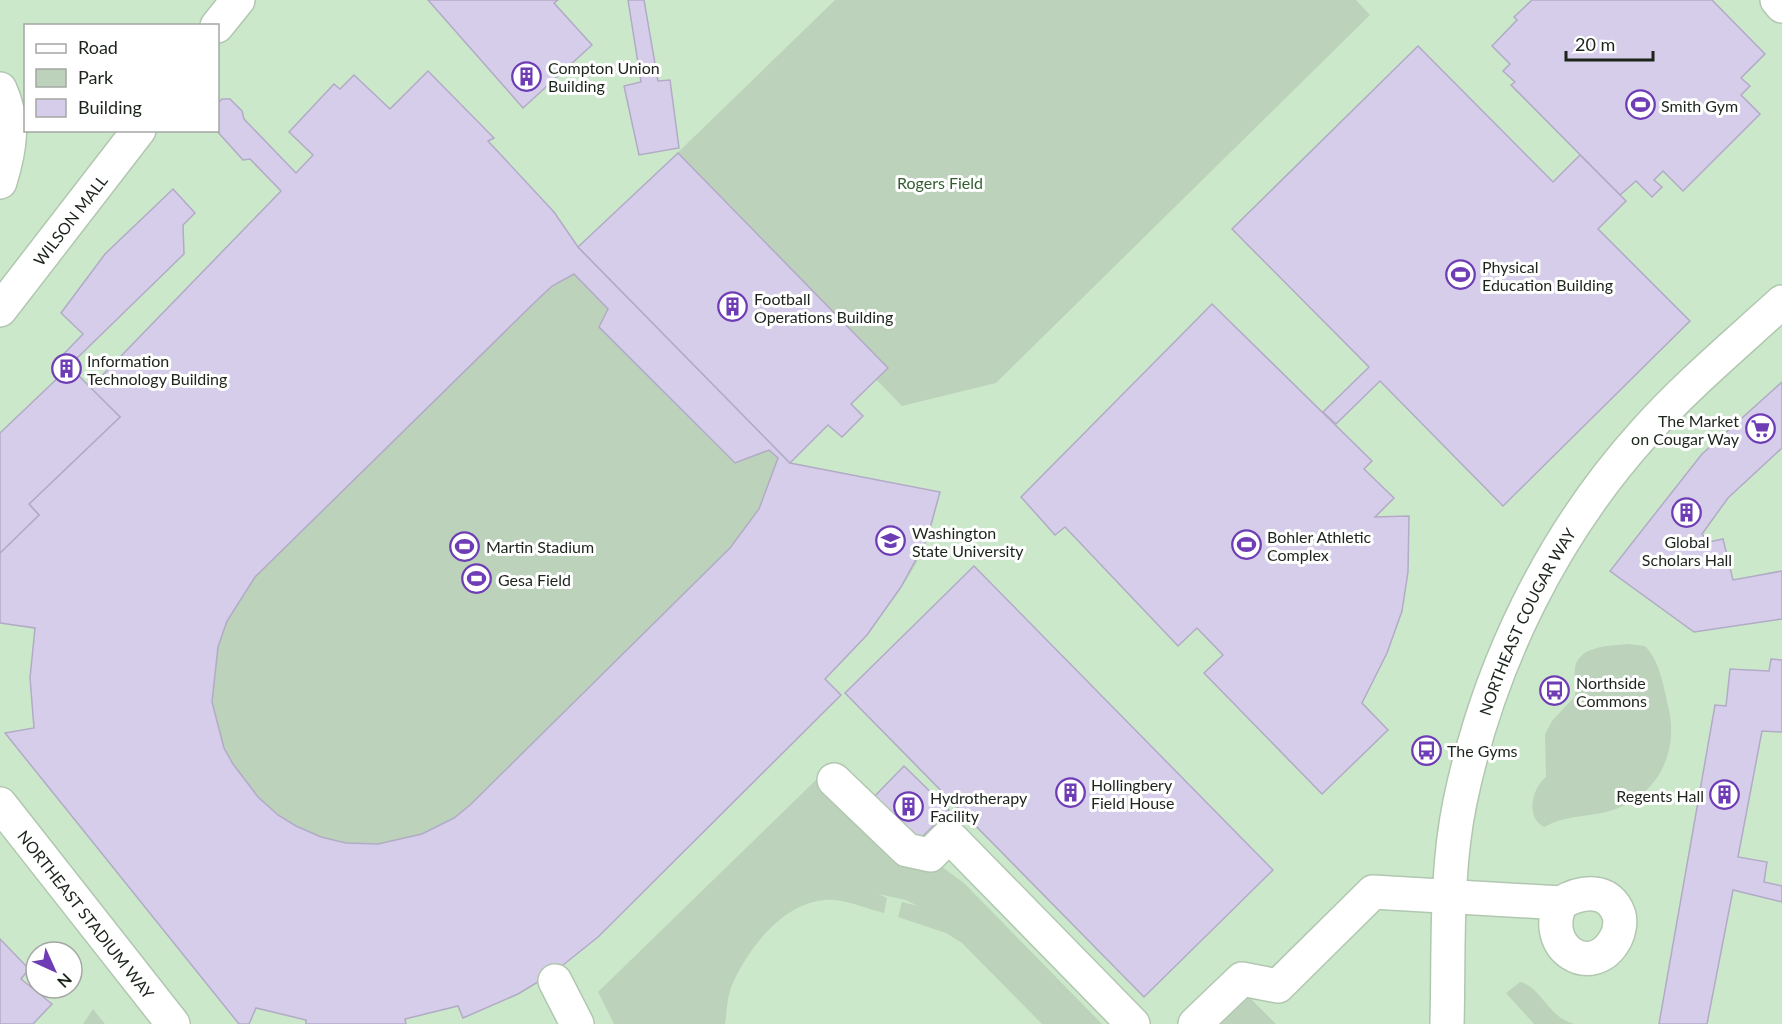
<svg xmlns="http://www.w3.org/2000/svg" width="1782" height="1024" viewBox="0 0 1782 1024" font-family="Lato,sans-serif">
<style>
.built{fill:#cce8cb;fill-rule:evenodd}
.green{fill:#bcd2bb}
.building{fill:#d5cde9;stroke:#b2abc6;stroke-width:1.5;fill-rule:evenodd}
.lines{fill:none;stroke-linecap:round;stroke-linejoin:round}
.minor-casing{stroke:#b1c7b0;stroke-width:36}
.major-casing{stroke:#b1c7b0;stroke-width:36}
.minor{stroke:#fff;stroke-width:33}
.major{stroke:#fff;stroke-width:33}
.labels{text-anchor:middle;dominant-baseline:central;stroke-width:6;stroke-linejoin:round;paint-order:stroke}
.poi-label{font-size:16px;fill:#1c241c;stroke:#fff;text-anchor:start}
.park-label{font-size:16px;fill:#305e30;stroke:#fff}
.street-label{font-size:16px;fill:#1c241c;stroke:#fff}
</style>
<rect width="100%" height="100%" fill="#dcf3db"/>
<!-- built -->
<path class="built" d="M0,0H1782V1024H0ZM26,26H218V130H26ZM36,952H72V988H36Z"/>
<!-- green -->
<g class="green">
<path d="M835,0H1356L1370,15L996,383L902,406L666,164Z"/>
<path d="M428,71L494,138L489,142L554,212L578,247L790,463L940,492C936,507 933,522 928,537C911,586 860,641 825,679L841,695L598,937L553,973L518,994L463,1018L458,1006L405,1019L406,1024H306L305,1020L256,1008L171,939L5,733L34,728L30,678L35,629L0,623V553L281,191L250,159L243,160L216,131L218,103L222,99H230L242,111L244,119L296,173L313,155L289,132L334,84L340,89L354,75L390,108Z"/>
<path d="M1628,644L1645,646C1660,661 1664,688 1669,710C1679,757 1654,800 1606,812C1585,817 1563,816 1544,827C1525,817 1532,788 1546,777L1545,734L1552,721L1575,696C1576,687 1574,676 1575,667C1580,645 1611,646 1628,644Z"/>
<path d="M819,777L964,883L1102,1024H1042L962,943L946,933L898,917L902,902L918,906L906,900L878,894L887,898L884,913C868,909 850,901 834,900C788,897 750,945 733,983C727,995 727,1011 725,1024H614L598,992Z"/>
<path d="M1520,982C1541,986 1549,1019 1575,1024H1534L1506,993Z"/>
<path d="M1249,997L1276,1024H1221Z"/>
<path d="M93,1009L105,1024H83Z"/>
</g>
<!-- building -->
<g class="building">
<path d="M428,0H558L554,3L592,45L523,108Z"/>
<path d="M628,0H644L658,81L670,80L679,148L639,155L624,86L641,82Z"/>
<path d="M1532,0H1712L1765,54L1741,78L1750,86L1741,95L1760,114L1683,191L1663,171L1654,180L1662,187L1652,197L1636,181L1620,195L1511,85L1515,82L1503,71L1510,64L1492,46L1517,20L1514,17Z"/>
<path d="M1418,46L1553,182L1580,155L1626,201L1598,229L1690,321L1503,506L1380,381L1336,424L1323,412L1369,367L1232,229Z"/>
<path d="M428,71L494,138L488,141L554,212L578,247L790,463L940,492L927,539L901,587L867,635L825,679L841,695L598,937L553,973L518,994L463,1018L458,1006L405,1019L406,1024H306V1020L256,1008L249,1024H239L5,733L34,728L30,678L35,628L0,623V553L39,515L29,504L120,417L90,388L281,191L250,159L243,160L216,130L218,103L222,99H230L242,111L244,119L296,173L313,155L289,132L334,84L340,89L354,75L390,109ZM574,274L608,309L599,327L735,463L769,450L778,458L759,509L730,548L470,805L454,818L422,834L378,844L346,843L321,837L296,826L278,815L258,797L233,764L224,748L212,702L218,647L227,621L255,577L533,304L552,286Z"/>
<path d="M678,153L888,368L851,404L863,416L842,437L828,425L790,463L578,247Z"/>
<path d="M173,189L195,213L183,225L184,254L69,366L120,417L29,504L39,515L0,553V433L64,372L55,363L83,334L61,313L105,254Z"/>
<path d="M1212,304L1372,461L1364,469L1394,498L1375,517L1409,516L1408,572L1402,611L1387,653L1362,703L1388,730L1322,794L1204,673L1223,655L1197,628L1178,646L1065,527L1055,535L1021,497Z"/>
<path d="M1782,382V448L1728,498L1702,534L1709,542L1723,539L1733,580L1782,571V619L1694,632L1610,571L1702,454Z"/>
<path d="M974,566L1273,870L1144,997L845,693Z"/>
<path d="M1771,659L1782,660V732L1762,731L1738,857L1767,862L1764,882L1782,886V902L1733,890L1707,1024H1659L1715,705L1726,706L1730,669L1769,671Z"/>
<path d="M904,766L949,810L913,846L869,802Z"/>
<path d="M0,939L29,969L21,979L52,1004L33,1024H0Z"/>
</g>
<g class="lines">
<defs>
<g id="minor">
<path d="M1777,0L1782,6"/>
<path d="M217,26L238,0"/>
<path d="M0,89C15,122 10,149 0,182"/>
<path id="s1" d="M0,310L139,130"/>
<path d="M834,780L907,850L930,855L949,836L1133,1024"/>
<path d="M555,981L577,1024"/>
<path d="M1195,1024L1242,979L1278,986L1373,892L1561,903C1539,948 1593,982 1616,938C1619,932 1621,922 1619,915C1610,887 1581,891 1561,903"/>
<path id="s2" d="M1447,1024C1449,951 1445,874 1460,802C1488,667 1551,536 1644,433C1686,386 1735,345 1782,302"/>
</g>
<g id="major">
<path id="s3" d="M0,804L173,1024"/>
</g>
</defs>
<!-- minor casing -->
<use href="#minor" class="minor-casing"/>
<!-- major casing -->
<use href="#major" class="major-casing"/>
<!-- minor -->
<use href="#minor" class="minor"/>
<!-- major -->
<use href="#major" class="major"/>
</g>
<!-- icons -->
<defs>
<symbol id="building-ring" viewBox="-11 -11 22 22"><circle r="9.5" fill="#fff" stroke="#6e3db5" stroke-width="1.5"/><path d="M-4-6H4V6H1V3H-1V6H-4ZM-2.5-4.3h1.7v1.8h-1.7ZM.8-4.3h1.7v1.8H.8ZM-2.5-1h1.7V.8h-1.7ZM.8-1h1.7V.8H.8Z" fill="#6e3db5"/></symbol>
<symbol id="stadium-ring" viewBox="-11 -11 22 22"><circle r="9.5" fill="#fff" stroke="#6e3db5" stroke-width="1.5"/><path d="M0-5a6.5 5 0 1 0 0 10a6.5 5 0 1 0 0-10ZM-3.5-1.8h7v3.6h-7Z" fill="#6e3db5"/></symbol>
<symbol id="supermarket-ring" viewBox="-11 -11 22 22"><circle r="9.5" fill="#fff" stroke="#6e3db5" stroke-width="1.5"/><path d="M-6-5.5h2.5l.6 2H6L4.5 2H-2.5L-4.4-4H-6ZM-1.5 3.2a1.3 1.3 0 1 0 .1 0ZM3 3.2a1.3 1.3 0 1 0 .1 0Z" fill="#6e3db5"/></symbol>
<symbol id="university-ring" viewBox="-11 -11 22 22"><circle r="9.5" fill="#fff" stroke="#6e3db5" stroke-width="1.5"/><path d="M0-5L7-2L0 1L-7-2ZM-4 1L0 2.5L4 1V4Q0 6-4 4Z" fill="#6e3db5"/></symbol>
<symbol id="bus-ring" viewBox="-11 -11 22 22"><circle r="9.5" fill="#fff" stroke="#6e3db5" stroke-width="1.5"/><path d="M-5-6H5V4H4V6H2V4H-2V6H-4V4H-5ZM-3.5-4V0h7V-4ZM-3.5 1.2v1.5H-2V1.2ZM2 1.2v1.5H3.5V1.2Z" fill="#6e3db5"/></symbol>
</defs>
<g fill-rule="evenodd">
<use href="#building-ring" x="510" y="60" width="33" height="33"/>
<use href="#stadium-ring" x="1624" y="88" width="33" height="33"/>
<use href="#stadium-ring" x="1444" y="258" width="33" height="33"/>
<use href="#building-ring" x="716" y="290" width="33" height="33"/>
<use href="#building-ring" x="50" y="352" width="33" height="33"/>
<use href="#supermarket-ring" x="1744" y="412" width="33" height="33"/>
<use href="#building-ring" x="1670" y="496" width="33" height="33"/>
<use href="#university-ring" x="874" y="524" width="33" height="33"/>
<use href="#stadium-ring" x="1230" y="528" width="33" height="33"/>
<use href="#stadium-ring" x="448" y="530" width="33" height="33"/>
<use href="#stadium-ring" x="460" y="562" width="33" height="33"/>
<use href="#bus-ring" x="1538" y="674" width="33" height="33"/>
<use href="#bus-ring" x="1410" y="734" width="33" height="33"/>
<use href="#building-ring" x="1054" y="776" width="33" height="33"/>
<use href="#building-ring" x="1708" y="778" width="33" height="33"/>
<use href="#building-ring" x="892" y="790" width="33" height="33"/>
</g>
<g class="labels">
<!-- poi labels -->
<g class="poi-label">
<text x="548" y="67">Compton Union<tspan x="548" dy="18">Building</tspan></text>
<text x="1661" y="105">Smith Gym</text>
<text x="1482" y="266">Physical<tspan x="1482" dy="18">Education Building</tspan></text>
<text x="754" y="298">Football<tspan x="754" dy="18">Operations Building</tspan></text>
<text x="87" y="360">Information<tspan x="87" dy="18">Technology Building</tspan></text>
<text x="1739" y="420" text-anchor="end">The Market<tspan x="1739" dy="18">on Cougar Way</tspan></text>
<text x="912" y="532">Washington<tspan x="912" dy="18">State University</tspan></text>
<text x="1267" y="536">Bohler Athletic<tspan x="1267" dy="18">Complex</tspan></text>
<text x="1687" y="541" text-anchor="middle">Global<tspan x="1687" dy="18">Scholars Hall</tspan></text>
<text x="486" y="546">Martin Stadium</text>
<text x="498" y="579">Gesa Field</text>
<text x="1576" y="682">Northside<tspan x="1576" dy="18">Commons</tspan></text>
<text x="1447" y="750">The Gyms</text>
<text x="1091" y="784">Hollingbery<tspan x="1091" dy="18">Field House</tspan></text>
<text x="1704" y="795" text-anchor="end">Regents Hall</text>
<text x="930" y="797">Hydrotherapy<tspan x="930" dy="18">Facility</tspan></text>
</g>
<!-- park labels -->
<g class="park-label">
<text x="940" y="182">Rogers Field</text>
</g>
<!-- street labels -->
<g class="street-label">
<text stroke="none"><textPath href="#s1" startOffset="114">WILSON MALL</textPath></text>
<text stroke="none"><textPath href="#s2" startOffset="416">NORTHEAST COUGAR WAY</textPath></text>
<text stroke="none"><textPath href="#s3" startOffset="140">NORTHEAST STADIUM WAY</textPath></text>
</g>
</g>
<!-- legend -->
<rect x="24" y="24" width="195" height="108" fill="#ffffff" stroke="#a4a7a4" stroke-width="1.5"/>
<rect x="36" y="44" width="30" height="9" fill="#ffffff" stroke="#a4a7a4" stroke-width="1.5"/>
<text x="78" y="54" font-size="18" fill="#1c241c">Road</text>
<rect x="36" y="69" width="30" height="18" fill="#bcd2bb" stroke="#a4a7a4" stroke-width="1.5"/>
<text x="78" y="84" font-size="18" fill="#1c241c">Park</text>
<rect x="36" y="99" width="30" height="18" fill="#d5cde9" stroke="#a4a7a4" stroke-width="1.5"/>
<text x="78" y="114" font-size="18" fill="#1c241c">Building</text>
<!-- north arrow -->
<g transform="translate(54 970) rotate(135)"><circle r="28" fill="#ffffff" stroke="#a4a7a4" stroke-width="1.5"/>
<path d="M0-4.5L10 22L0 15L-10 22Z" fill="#6e3db5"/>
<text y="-9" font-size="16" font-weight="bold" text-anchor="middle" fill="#1c241c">N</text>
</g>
<!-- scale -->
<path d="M1566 51v9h87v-9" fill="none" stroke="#1c241c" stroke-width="3"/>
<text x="1575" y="51" font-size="18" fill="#1c241c" stroke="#ffffff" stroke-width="4.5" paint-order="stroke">20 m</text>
</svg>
